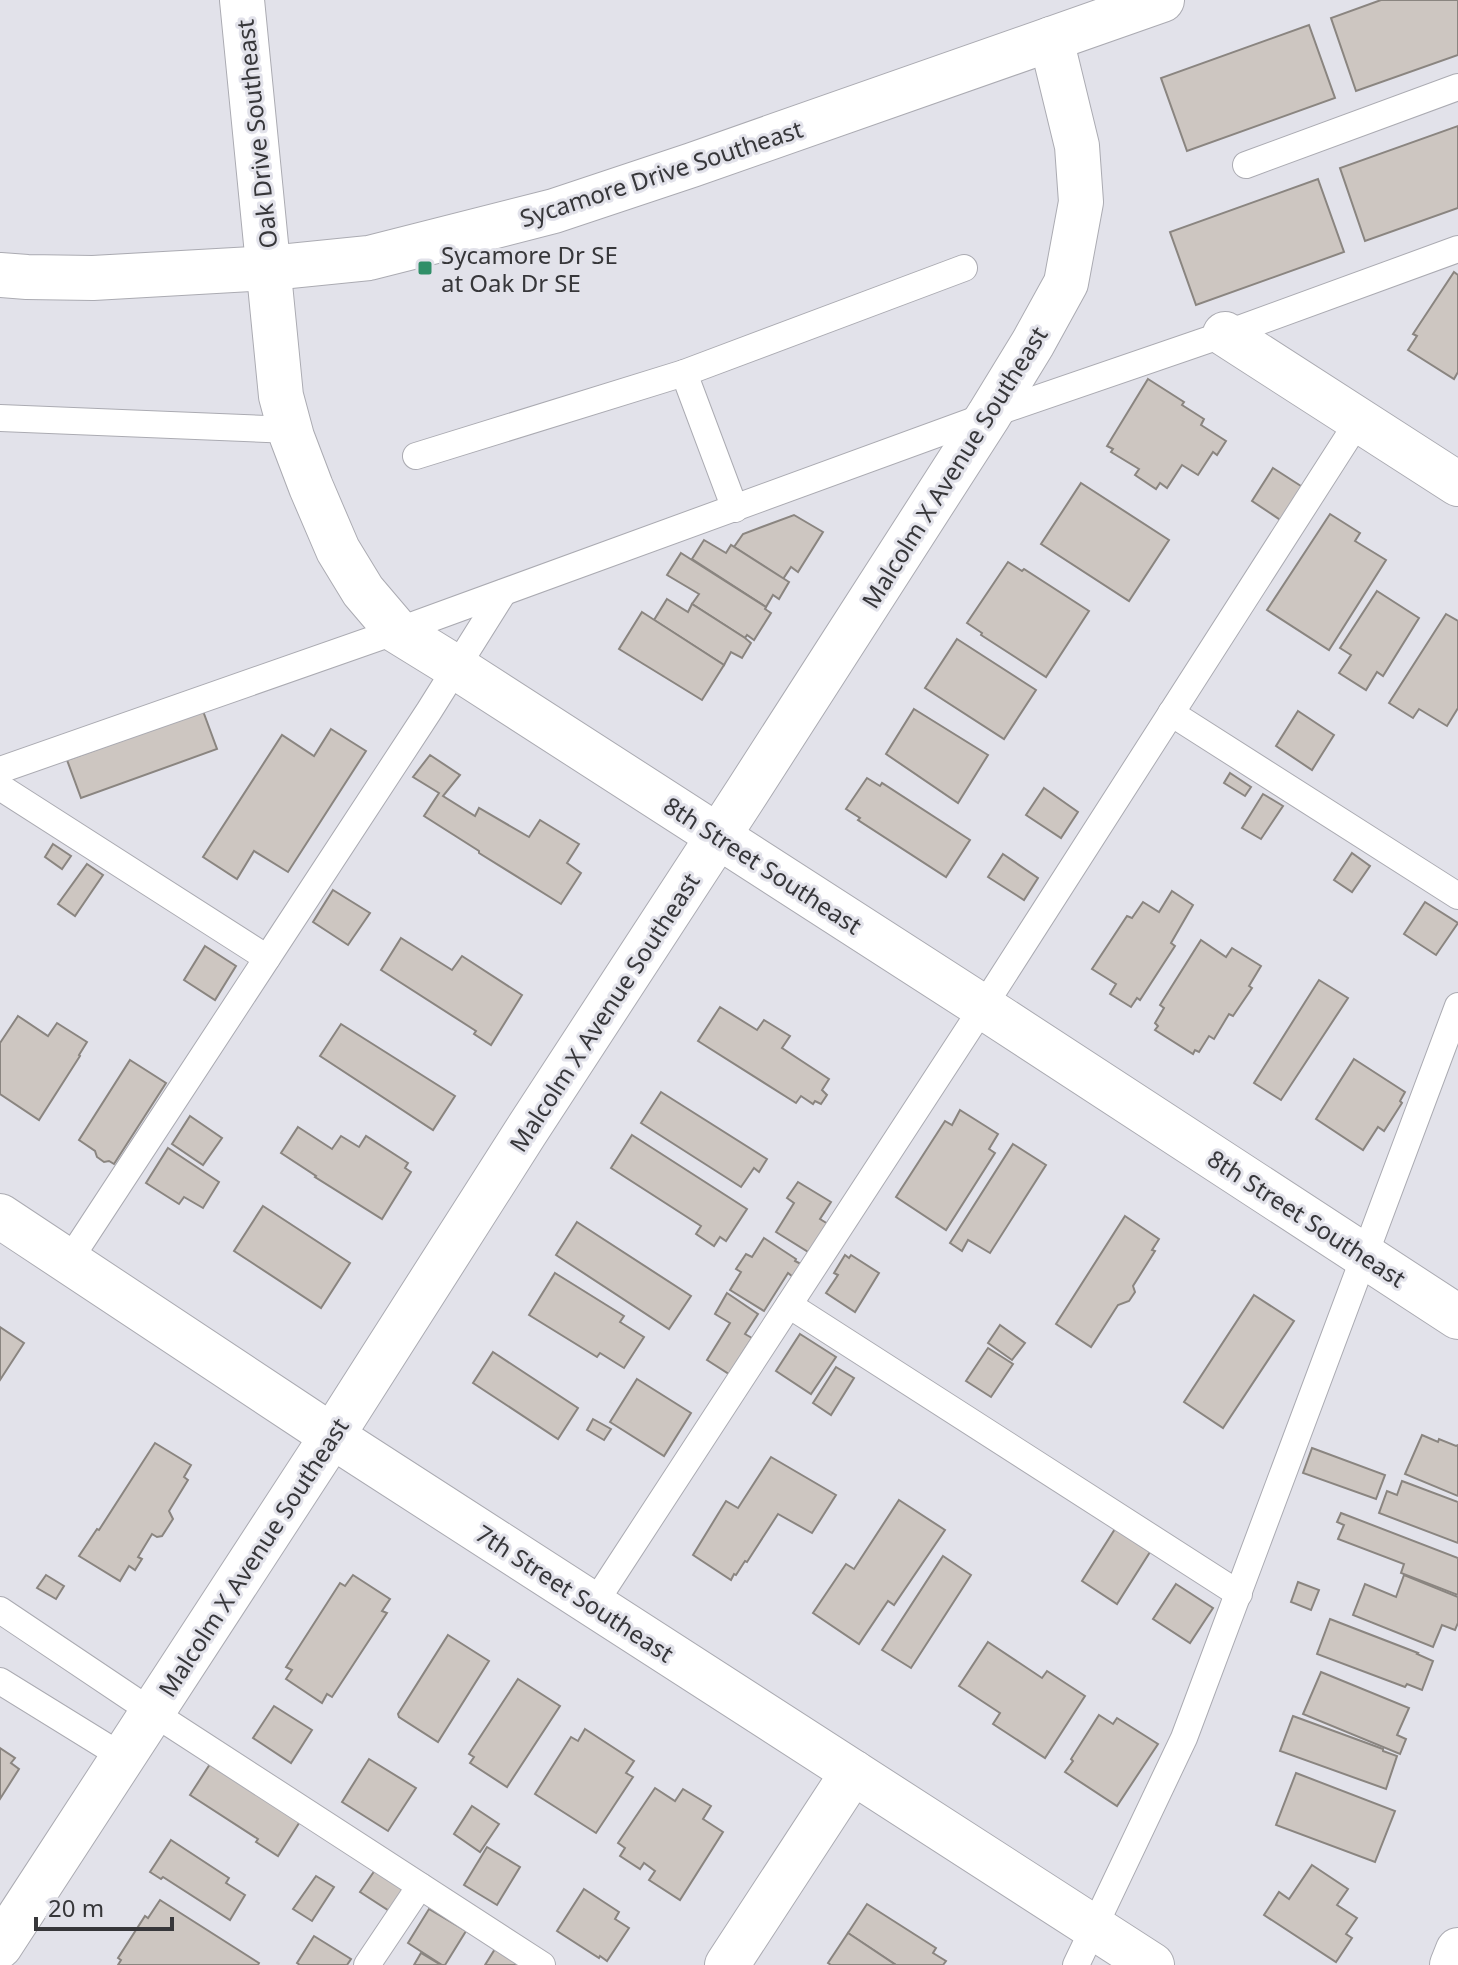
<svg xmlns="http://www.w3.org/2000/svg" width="1458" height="1965" viewBox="0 0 1458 1965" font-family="'Noto Sans',sans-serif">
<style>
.building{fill:#cdc6c1;stroke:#8a8580;stroke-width:2}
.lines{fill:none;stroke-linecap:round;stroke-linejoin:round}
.lane-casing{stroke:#ababb2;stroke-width:28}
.street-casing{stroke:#ababb2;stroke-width:46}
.secondary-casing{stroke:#ababb2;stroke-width:46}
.lane{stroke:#fff;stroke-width:26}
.street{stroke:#fff;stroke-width:44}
.secondary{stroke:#fff;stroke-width:44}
.poi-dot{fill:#308f68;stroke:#e2e2ea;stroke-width:3}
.labels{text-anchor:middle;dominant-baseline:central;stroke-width:6;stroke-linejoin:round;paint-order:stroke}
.street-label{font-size:24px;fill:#37373a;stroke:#e2e2ea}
.poi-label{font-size:24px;fill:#37373a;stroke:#e2e2ea;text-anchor:start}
</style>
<rect width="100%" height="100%" fill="#e2e2ea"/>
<!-- building -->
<g class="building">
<path d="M1381,0H1458V55L1356,91L1331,18Z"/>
<path d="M1309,25L1335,98L1187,151L1161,78Z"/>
<path d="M1458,126V208L1365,241L1340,168Z"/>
<path d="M1318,179L1344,252L1196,305L1170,232Z"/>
<path d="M1454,272L1458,275V372L1454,379L1408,350L1417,336L1413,334Z"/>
<path d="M1148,379L1184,402L1182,405L1204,419L1201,425L1226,441L1217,455L1213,452L1198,475L1182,465L1167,488L1160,483L1156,489L1135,475L1139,469L1111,452L1113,449L1107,446Z"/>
<path d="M1273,468L1304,488L1282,521L1252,501Z"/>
<path d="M1081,483L1169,540L1129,601L1041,544Z"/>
<path d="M1330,514L1360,533L1355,541L1386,560L1329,650L1267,610Z"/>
<path d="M794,515L823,532L798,572L791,567L783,579L734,547L743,534Z"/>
<path d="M704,540L726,553L731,545L789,582L779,599L773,595L766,607L692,559Z"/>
<path d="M681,553L766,607L765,609L771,613L754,640L747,635L745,638L692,604L699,594L667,575Z"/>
<path d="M1008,562L1022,571L1024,569L1089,611L1046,677L981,635L982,633L967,623Z"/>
<path d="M1377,591L1419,618L1383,676L1377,672L1366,690L1339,673L1351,655L1340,648Z"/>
<path d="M667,599L688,612L692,604L745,638L751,643L742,658L731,652L724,665L654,620Z"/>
<path d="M642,612L724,665L702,700L619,649Z"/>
<path d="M1446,614L1458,621V708L1447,726L1419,709L1413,718L1389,703Z"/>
<path d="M957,639L1036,690L1004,739L925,688Z"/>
<path d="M914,709L988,755L958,803L886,754Z"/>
<path d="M203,711L217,749L81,798L67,760Z"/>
<path d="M1298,711L1334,735L1312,770L1276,746Z"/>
<path d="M331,729L366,751L288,872L254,851L237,879L203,857L282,735L314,756Z"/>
<path d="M430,755L460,775L443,796L475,816L479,808L529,837L540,820L579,844L567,863L581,873L561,904L479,853V851L424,816L439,793L413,777Z"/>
<path d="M1230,773L1251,787L1245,796L1224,783Z"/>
<path d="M867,778L880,786L882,783L970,840L946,877L858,820L860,818L846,809Z"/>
<path d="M1044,788L1078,812L1061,838L1026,815Z"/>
<path d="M1263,794L1283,806L1261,839L1242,828Z"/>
<path d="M53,844L71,856L62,869L45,857Z"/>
<path d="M1352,853L1370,866L1352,892L1334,880Z"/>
<path d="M1003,854L1038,878L1024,900L988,877Z"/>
<path d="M87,864L103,875L75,916L58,904Z"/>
<path d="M333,890L370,913L348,945L313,922Z"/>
<path d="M1172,891L1193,905L1171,943L1175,946L1140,1000L1137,998L1131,1007L1110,994L1116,984L1092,969L1127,916L1132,918L1143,902L1159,912Z"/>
<path d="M1425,902L1458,923L1436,955L1404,934Z"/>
<path d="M401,938L452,970L462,956L522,995L491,1045L474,1034L476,1031L381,970Z"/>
<path d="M1201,940L1226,957L1232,948L1261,966L1249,986L1252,988L1233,1016L1229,1014L1214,1039L1209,1036L1199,1052L1195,1050L1193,1054L1155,1030L1158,1026L1155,1023L1164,1008L1160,1005Z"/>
<path d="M205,946L236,966L215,1000L184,980Z"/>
<path d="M1319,980L1348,998L1281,1100L1254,1083Z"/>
<path d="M720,1007L757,1030L764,1020L790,1036L782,1048L829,1079L822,1090L827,1095L821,1104L815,1101L813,1104L801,1096L796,1103L698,1041Z"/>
<path d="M18,1016L48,1036L57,1023L87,1042L79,1055L80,1056L39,1120L0,1094V1043Z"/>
<path d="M341,1024L455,1096L433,1130L320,1056Z"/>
<path d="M1354,1059L1405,1092L1400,1101L1402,1103L1384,1131L1378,1127L1363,1150L1316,1119Z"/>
<path d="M130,1060L166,1083L114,1164L109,1161L104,1162L97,1157L95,1151L79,1140Z"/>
<path d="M661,1092L767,1159L759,1172L754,1168L741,1187L641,1123Z"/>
<path d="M960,1110L998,1134L989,1149L995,1153L946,1230L896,1197L945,1121L952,1125Z"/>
<path d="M190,1116L222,1138L203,1165L172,1144Z"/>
<path d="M298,1127L332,1149L341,1136L359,1147L366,1136L408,1163L405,1168L411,1172L382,1219L315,1177L316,1176L281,1153Z"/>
<path d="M632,1135L747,1209L726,1241L720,1237L714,1246L696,1234L701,1226L611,1168Z"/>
<path d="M1013,1144L1046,1165L990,1253L968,1240L962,1251L950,1243Z"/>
<path d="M168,1148L219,1182L203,1208L184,1197L179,1204L146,1183Z"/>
<path d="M798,1182L831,1202L820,1219L828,1224L810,1253L776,1232L794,1203L787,1198Z"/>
<path d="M263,1206L350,1263L321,1308L234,1251Z"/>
<path d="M1125,1216L1159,1239L1152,1250L1155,1251L1133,1286L1135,1292L1129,1301L1118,1305L1091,1347L1056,1324Z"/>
<path d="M577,1222L691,1296L669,1329L556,1255Z"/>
<path d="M764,1238L796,1259L795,1261L801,1264L793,1277L788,1273L764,1311L730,1290L741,1272L736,1269L746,1254L752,1257Z"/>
<path d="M845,1255L849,1258L851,1255L879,1273L855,1312L826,1293L838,1275L834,1273Z"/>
<path d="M555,1273L624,1316L620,1322L644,1337L624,1368L600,1353L597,1357L529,1315Z"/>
<path d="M727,1293L758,1314L745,1334L752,1338L729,1374L707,1360L730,1323L715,1314Z"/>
<path d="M1254,1295L1294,1321L1223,1428L1184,1402Z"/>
<path d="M1000,1325L1025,1343L1012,1360L988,1343Z"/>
<path d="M0,1327L24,1343L0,1380Z"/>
<path d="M800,1334L836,1357L811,1394L776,1371Z"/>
<path d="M988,1348L1013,1364L991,1397L966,1381Z"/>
<path d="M493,1352L578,1408L558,1439L473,1383Z"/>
<path d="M836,1367L854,1378L831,1415L813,1403Z"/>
<path d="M637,1379L691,1413L664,1456L610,1422Z"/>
<path d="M593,1419L611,1429L604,1440L587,1430Z"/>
<path d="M1422,1435L1438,1442L1439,1439L1456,1446L1458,1445V1496L1405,1474Z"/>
<path d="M155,1443L191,1465L184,1477L188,1480L169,1511L173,1519L162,1536L157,1537L152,1534L138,1557L142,1559L135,1570L129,1566L120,1581L79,1556L97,1529L99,1530Z"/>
<path d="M1312,1448L1385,1475L1376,1499L1303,1473Z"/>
<path d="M771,1457L836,1495L812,1533L778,1514L747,1562L745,1561L736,1575L734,1574L731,1580L693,1555L726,1501L738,1508Z"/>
<path d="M1402,1481L1458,1502V1543L1379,1513L1387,1491L1397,1495Z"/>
<path d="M899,1500L945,1530L894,1605L888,1601L859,1644L813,1613L846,1564L854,1569Z"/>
<path d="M1341,1513L1458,1558V1595L1401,1573L1404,1564L1338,1539L1344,1525L1337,1522Z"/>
<path d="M1115,1529L1150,1552L1117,1604L1082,1581Z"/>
<path d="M943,1556L971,1575L911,1668L882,1650Z"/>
<path d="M46,1575L64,1586L56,1599L37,1588Z"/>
<path d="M353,1575L390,1599L382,1611L387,1613L332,1697L327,1694L322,1703L286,1679L292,1670L286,1667L340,1583L345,1586Z"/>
<path d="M1404,1575L1458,1597V1623L1455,1630L1442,1625L1433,1647L1353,1615L1365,1584L1396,1597Z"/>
<path d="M1298,1582L1319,1590L1311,1610L1291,1602Z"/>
<path d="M1176,1584L1213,1608L1190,1643L1153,1619Z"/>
<path d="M1330,1619L1418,1653L1417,1654L1433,1661L1422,1690L1407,1684L1405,1687L1317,1654Z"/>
<path d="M448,1635L489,1661L438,1742L399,1717L398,1714Z"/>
<path d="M988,1642L1042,1678L1047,1671L1085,1696L1045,1758L993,1724L1000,1713L959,1686Z"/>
<path d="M1321,1672L1409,1708L1397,1735L1406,1739L1400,1754L1303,1714Z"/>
<path d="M518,1679L560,1706L507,1787L470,1763L474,1757L469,1754Z"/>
<path d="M274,1706L312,1730L291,1763L253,1738Z"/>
<path d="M1099,1715L1113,1724L1117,1718L1158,1744L1117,1806L1065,1772L1073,1761L1071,1759Z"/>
<path d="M1293,1716L1383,1749V1751L1397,1756L1386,1789L1280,1751Z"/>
<path d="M585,1729L634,1761L626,1773L633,1777L596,1833L535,1794L571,1737L578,1741Z"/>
<path d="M0,1748L15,1758L11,1763L19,1769L0,1799Z"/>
<path d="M369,1759L416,1788L388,1831L342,1802Z"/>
<path d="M212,1761L301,1820L278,1856L256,1842L258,1839L190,1795Z"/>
<path d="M1296,1773L1395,1811L1375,1862L1276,1825Z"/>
<path d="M655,1788L675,1801L683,1789L711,1806L703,1819L723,1832L680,1900L649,1880L655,1871L644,1863L640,1869L620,1856L625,1848L618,1843Z"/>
<path d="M472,1806L499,1824L480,1852L454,1834Z"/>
<path d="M171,1840L229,1878L226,1883L245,1895L230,1920L163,1877L161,1879L150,1872Z"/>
<path d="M487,1847L520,1867L497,1905L464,1885Z"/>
<path d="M1312,1865L1348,1889L1337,1905L1357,1918L1346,1934L1352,1938L1336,1962L1264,1915L1279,1892L1289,1899Z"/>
<path d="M375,1870L405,1889L391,1912L360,1892Z"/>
<path d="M316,1876L334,1887L312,1921L293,1909Z"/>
<path d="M584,1889L619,1912L615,1919L629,1928L607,1961L600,1956L599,1958L557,1931Z"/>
<path d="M160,1900L259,1963L258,1965H118L121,1960L118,1958L145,1916L148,1918Z"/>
<path d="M867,1904L936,1948L933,1953L946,1961L943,1965H896L848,1933Z"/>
<path d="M429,1909L466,1931L445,1965H442L408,1943Z"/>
<path d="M848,1933L896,1965H831L828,1963Z"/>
<path d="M314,1936L351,1959L347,1965H300L297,1963Z"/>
<path d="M495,1949L520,1965H485Z"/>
<path d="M421,1953L441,1965H414Z"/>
</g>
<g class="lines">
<defs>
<g id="lane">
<path d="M1246,165L1458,87"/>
<path d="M684,373L735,509"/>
<path d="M0,418L291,430"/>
<path d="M416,456L684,373L964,268"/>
<path d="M1171,713L1458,896"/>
<path d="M0,770L397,631L989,415L1225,334L1458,249"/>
<path d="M0,787L267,958"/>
<path d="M68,1262L429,711L503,593"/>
<path d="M789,1305L1239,1594"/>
<path d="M594,1604L983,1007L1359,420"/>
<path d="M0,1610L152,1712L542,1965"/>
<path d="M0,1681L123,1757"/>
<path d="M367,1965L420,1886"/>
<path d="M1076,1965L1184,1738L1458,1006"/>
</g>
<g id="street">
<path d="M242,0L281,396L292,437L311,487L338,550L363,591L397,631L457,668L983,1007L1458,1317"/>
<path d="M0,275L27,277L93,278L270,268L369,258L554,211L692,165L1162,0"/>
<path d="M1225,334L1458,484"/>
<path d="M0,1216L332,1436L1152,1965"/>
<path d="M0,1946L332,1436L525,1133L747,792L989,415L1033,343L1066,283L1081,202L1077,146L1051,39"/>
<path d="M727,1965L853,1772"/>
</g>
<path id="secondary" d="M1452,1965L1458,1950"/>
</defs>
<!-- lane casing -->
<use href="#lane" class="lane-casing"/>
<!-- street casing -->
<use href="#street" class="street-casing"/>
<!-- secondary casing -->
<use href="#secondary" class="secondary-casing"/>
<!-- lane -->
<use href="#lane" class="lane"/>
<!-- street -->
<use href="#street" class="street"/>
<!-- secondary -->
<use href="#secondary" class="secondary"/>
</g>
<!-- markers -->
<rect class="poi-dot" x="417" y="260" width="16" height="16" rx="4"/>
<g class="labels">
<!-- street labels -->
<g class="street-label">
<text transform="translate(256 134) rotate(-96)">Oak Drive Southeast</text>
<text transform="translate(661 173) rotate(-18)">Sycamore Drive Southeast</text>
<text transform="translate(954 467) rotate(-58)">Malcolm X Avenue Southeast</text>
<text transform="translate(763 865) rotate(33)">8th Street Southeast</text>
<text transform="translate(604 1012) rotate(-57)">Malcolm X Avenue Southeast</text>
<text transform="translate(1307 1218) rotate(33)">8th Street Southeast</text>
<text transform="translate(253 1557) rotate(-57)">Malcolm X Avenue Southeast</text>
<text transform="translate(575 1593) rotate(33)">7th Street Southeast</text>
</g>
<!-- poi labels -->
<g class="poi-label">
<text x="441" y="254">Sycamore Dr SE<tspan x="441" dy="28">at Oak Dr SE</tspan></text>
</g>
</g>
<!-- scale -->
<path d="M36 1917v12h136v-12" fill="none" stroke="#37373a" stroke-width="4"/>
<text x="48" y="1917" font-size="24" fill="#37373a" stroke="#e2e2ea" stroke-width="6" paint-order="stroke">20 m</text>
</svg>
